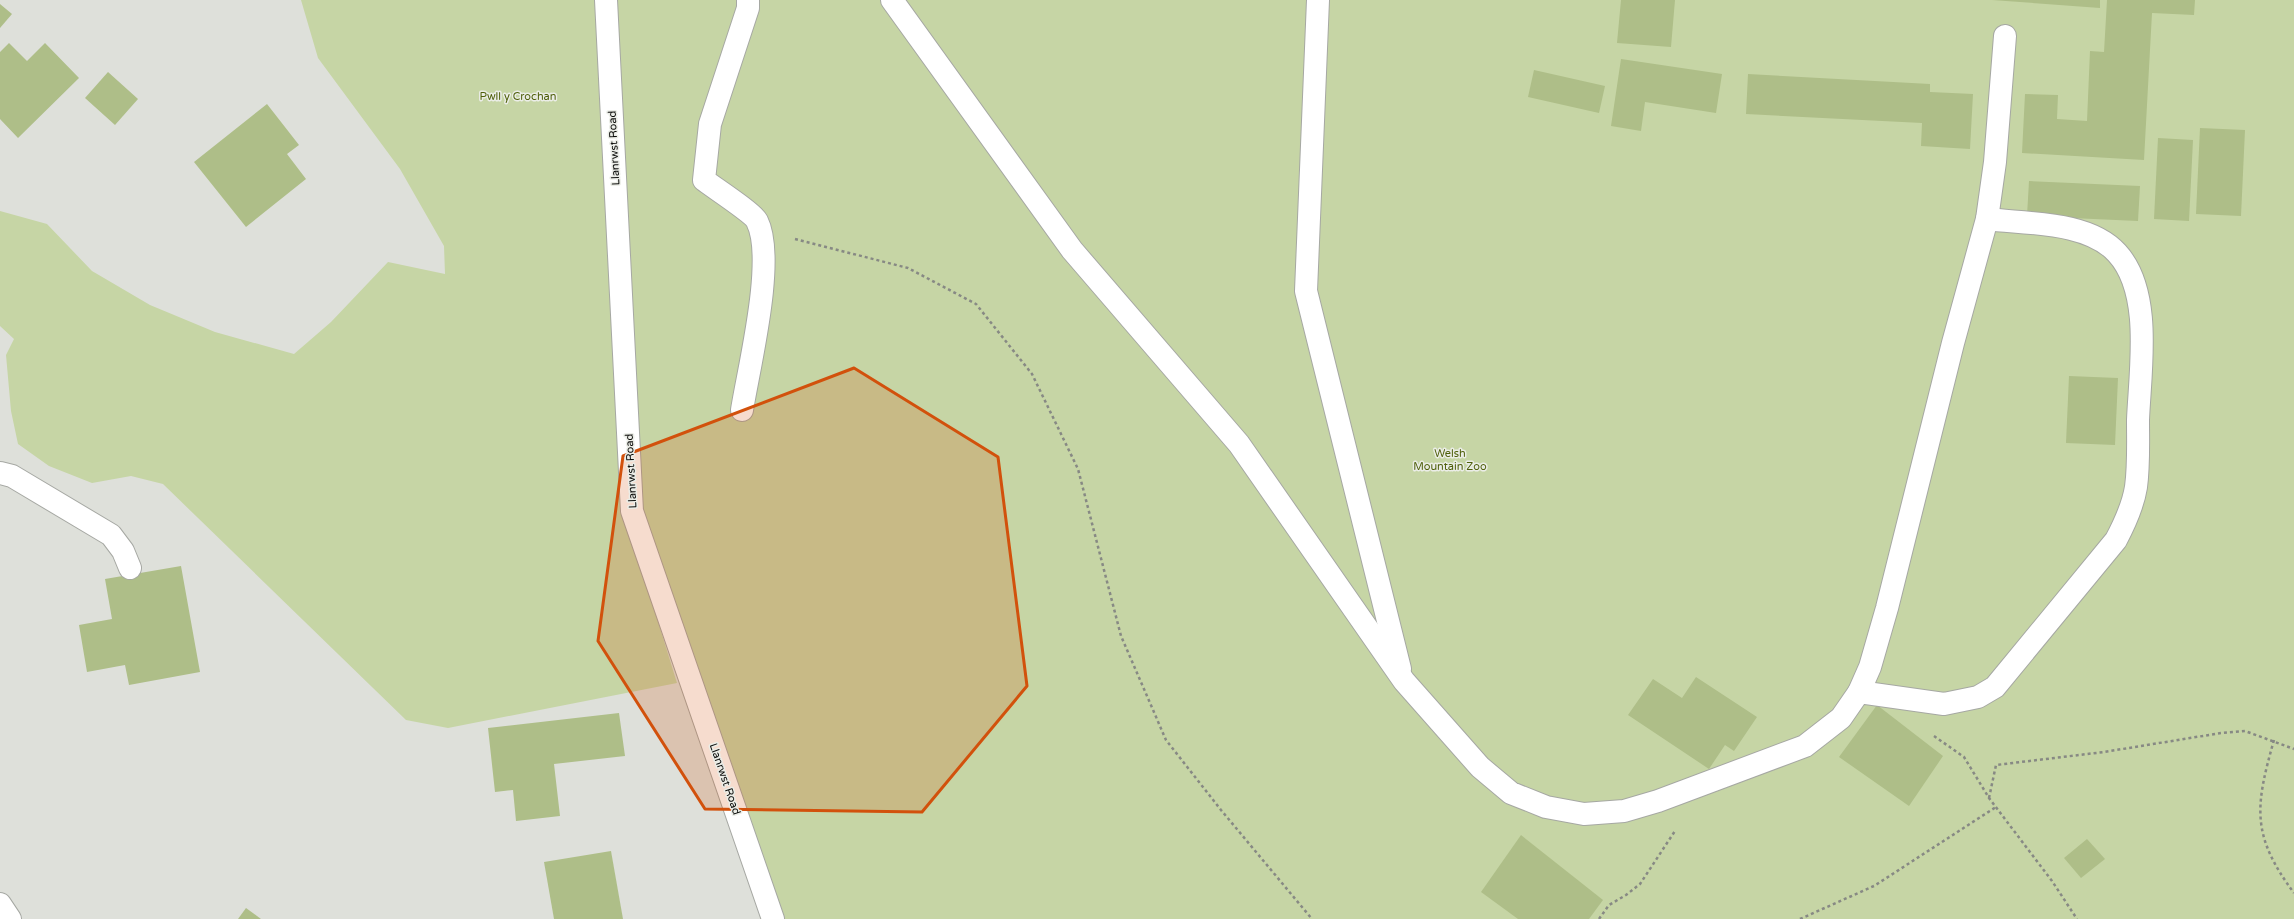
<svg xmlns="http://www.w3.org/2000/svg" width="2294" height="919" viewBox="0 0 2294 919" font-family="'Varela Round',sans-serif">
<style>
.green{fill:#c6d5a5}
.building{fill:#aebe88}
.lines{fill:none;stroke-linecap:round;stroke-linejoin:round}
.minor-casing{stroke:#a6a8a3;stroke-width:24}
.path{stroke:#878984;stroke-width:2.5;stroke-dasharray:3 3;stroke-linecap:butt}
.minor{stroke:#fff;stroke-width:22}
.marked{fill:#d2510c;fill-opacity:0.2;stroke:#d2510c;stroke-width:3;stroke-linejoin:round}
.labels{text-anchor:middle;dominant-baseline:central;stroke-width:3;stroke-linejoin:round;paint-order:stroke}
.park-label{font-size:11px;fill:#4e5f0a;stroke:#ebede7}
.street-label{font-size:11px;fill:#0b0c0a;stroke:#ebede7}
</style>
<rect width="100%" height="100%" fill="#dee0da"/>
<!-- green -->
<path class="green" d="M301,0H2294V919H773L632,512L618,492L677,683L448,728L406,720L163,484L131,476L92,483L49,466L18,444L11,411L6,355L14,339L0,326V211L47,224L92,271L150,305L215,332L294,354L331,322L388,262L445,274L444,246L400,169L318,58Z"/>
<!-- building -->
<g class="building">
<path d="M1621,0H1675L1671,47L1617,43Z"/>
<path d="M1992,0H2100V8Z"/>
<path d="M2107,0H2195L2194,15L2152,13L2144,160L2022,153L2025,94L2058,95L2057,119L2087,121L2090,51L2104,52Z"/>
<path d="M0,4L12,14L0,28Z"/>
<path d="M9,43L27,61L45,43L79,78L18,138L0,119V52Z"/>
<path d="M1621,59L1722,74L1716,113L1645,102L1641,131L1611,126Z"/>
<path d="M1534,70L1605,86L1599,113L1528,97Z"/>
<path d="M108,72L138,99L115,125L85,98Z"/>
<path d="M1748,74L1930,84V92L1973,94L1970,149L1921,146L1922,123L1746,114Z"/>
<path d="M267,104L299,145L287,154L306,179L246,227L194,162Z"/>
<path d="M2200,128L2245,130L2241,216L2196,214Z"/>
<path d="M2158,138L2193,140L2189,221L2154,219Z"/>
<path d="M2029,181L2140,186L2138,221L2027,216Z"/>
<path d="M2069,376L2118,378L2115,445L2066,443Z"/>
<path d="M181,566L200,672L129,685L125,665L87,672L79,625L112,619L105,579Z"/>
<path d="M1696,677L1757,717L1734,751L1725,745L1709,769L1628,715L1653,679L1682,698Z"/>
<path d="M1877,705L1943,756L1909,806L1839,757Z"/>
<path d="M619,713L625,756L554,764L560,816L516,821L513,790L495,792L488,728Z"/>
<path d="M1521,835L1603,900L1589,919H1518L1481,892Z"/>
<path d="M2087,839L2105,859L2081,878L2064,858Z"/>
<path d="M611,851L623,919H554L544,862Z"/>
<path d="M246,908L261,919H238Z"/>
</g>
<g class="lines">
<defs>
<g id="minor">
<path d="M606,0L632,511L773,919"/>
<path d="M892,0L1072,250L1239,444L1404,681L1480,767L1511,793L1546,807L1584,814L1624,811L1658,801L1805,746L1841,718L1859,692L1944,704L1978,697L1995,687L2116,540C2125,523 2133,506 2136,487C2139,465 2138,442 2138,420C2140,370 2153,292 2117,253C2088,221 2027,224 1987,219"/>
<path d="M1318,0L1306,291L1400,669"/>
<path d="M742,410C749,366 776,259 757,221C753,213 713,187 704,180L710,124L748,8V0"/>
<path d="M0,473L12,476L111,535L123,551L130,568"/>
<path d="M1859,692L1870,667L1887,608L1953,343L1987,219L1995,162L2005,36"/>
<path d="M0,904L10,919"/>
</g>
</defs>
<!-- minor casing -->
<use href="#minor" class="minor-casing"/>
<!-- path -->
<g class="path">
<path d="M795,239L908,268L976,304L1032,374L1078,469L1121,636L1166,740L1221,810L1312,919"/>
<path d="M1934,736L1964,757L1989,798L2052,881L2077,919"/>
<path d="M2274,740C2255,807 2251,835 2294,893"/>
<path d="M1989,798L1996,765L2104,752L2221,733L2245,731L2294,749"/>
<path d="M1599,919L1609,905L1626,895L1640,884L1675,831"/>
<path d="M1800,919L1874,886L1996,807"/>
</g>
<!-- minor -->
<use href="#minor" class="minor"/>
</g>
<!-- marked area -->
<path class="marked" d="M854,368L998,457L1027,686L922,812L705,809L598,641L623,456Z"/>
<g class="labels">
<!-- park labels -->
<g class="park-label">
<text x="518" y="96">Pwll y Crochan</text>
<text x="1450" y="453">Welsh<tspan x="1450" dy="13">Mountain Zoo</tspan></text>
</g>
<!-- street labels -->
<g class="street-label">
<text transform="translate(614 148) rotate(-93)">Llanrwst Road</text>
<text transform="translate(631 471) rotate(-93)">Llanrwst Road</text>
<text transform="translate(725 779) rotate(71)">Llanrwst Road</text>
</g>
</g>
</svg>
